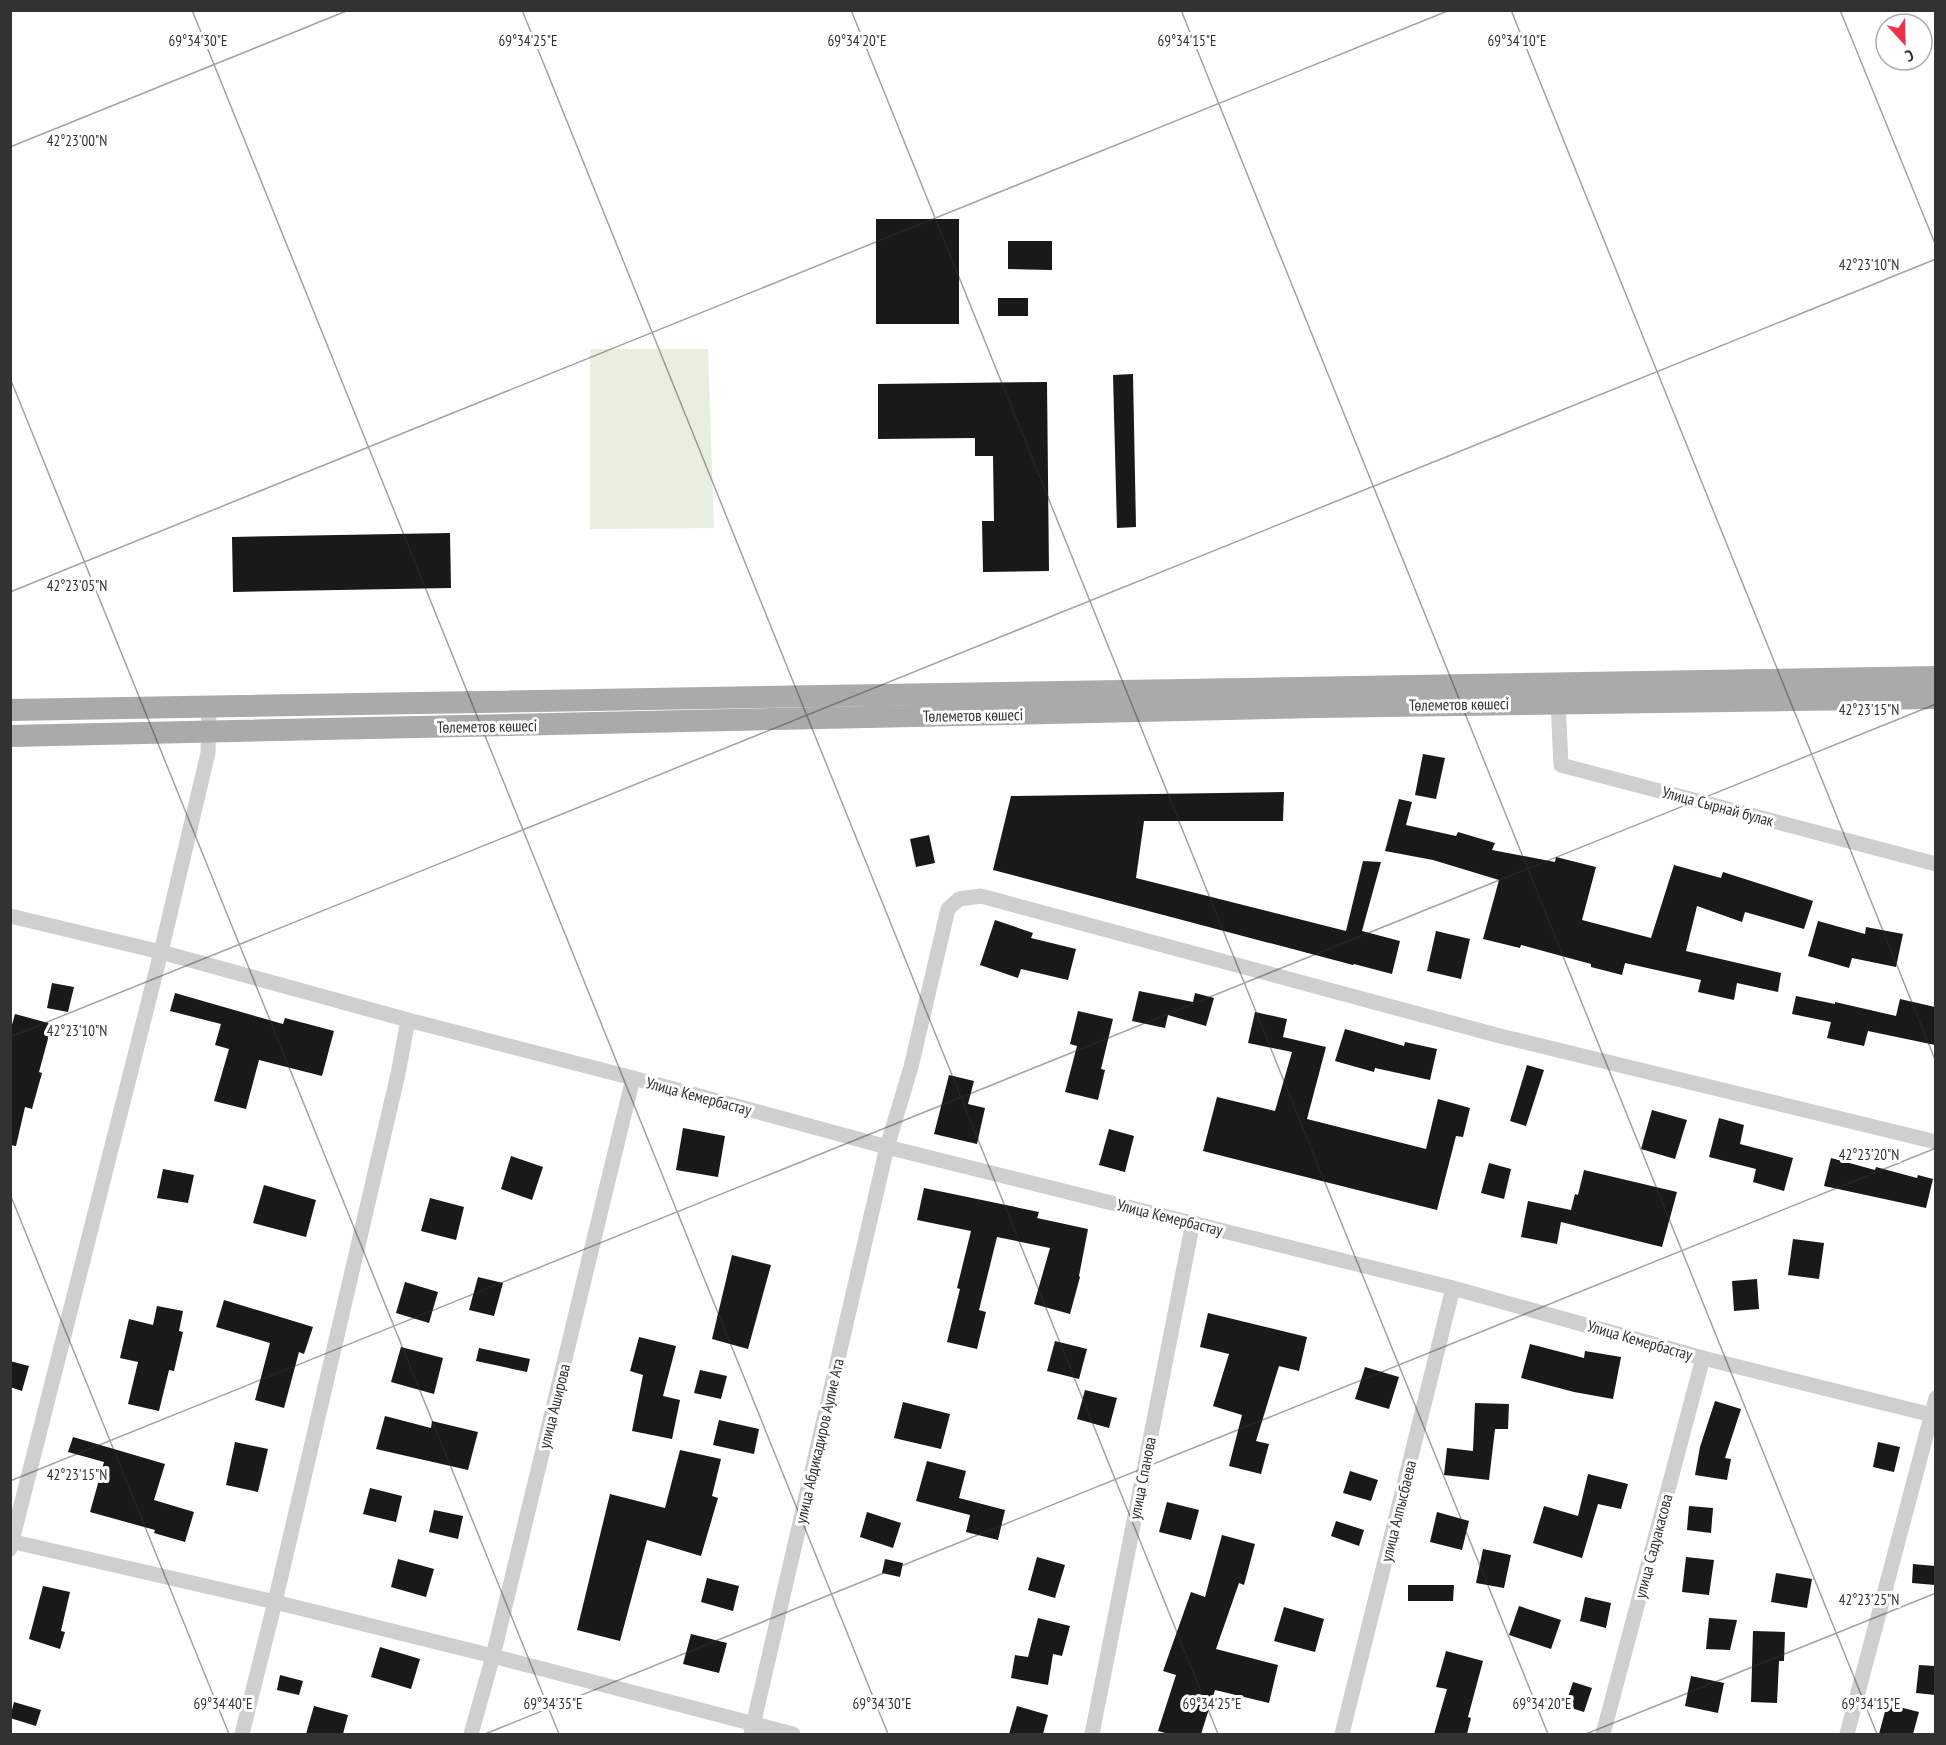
<svg xmlns="http://www.w3.org/2000/svg" width="1946" height="1745" viewBox="0 0 1946 1745" font-family="'PT Sans Narrow',sans-serif">
<style>
.green{fill:#e9efe0}
.building{fill:#191919}
.lines{fill:none;stroke-linecap:round;stroke-linejoin:round}
.minor{stroke:#cfcfcf;stroke-width:15}
.primary{stroke:#aaa;stroke-width:22}
.ticks{fill:none;stroke:#323232;stroke-width:1.5;stroke-opacity:0.45}
.labels{text-anchor:middle;dominant-baseline:central;stroke-width:6;stroke-linejoin:round;paint-order:stroke}
.street-label{font-size:16px;fill:#323232;stroke:#fff}
.ticks-label{font-size:15px;text-anchor:middle;fill:#323232;stroke:#fff;stroke-width:6;stroke-linejoin:round;paint-order:stroke}
</style>
<rect width="100%" height="100%" fill="#fff"/>
<!-- green -->
<path class="green" d="M590,349H708L714,528L590,529Z"/>
<!-- building -->
<g class="building">
<rect x="876" y="219" width="83" height="105"/>
<path d="M1008,241H1052V270L1008,269Z"/>
<rect x="998" y="298" width="30" height="18"/>
<path d="M1133,374L1136,527L1117,528L1113,375Z"/>
<path d="M1047,382L1049,571L983,572L982,521H994L993,456H975V438L878,439V384Z"/>
<path d="M450,533L451,588L233,592L232,537Z"/>
<path d="M1423,754L1445,758L1436,799L1415,795Z"/>
<path d="M1284,792L1283,821H1144L1136,878L1346,931L1363,861L1381,862L1362,931L1400,941L1392,974L1354,964L1353,965L993,870L1011,796Z"/>
<path d="M1399,799L1412,802L1406,825L1456,836L1458,832L1495,843L1492,850L1555,862L1556,857L1596,867L1582,920L1651,938L1674,865L1721,878L1723,872L1813,901L1804,929L1745,912L1742,922L1697,906L1686,951L1781,973L1778,992L1737,983L1734,1000L1698,992L1701,980L1625,963L1622,975L1591,967V964L1521,945L1520,948L1483,939L1499,880L1433,860L1385,851Z"/>
<path d="M929,835L935,863L916,867L910,839Z"/>
<path d="M995,920L1033,933L1031,938L1076,949L1068,980L1021,969L1018,978L980,965Z"/>
<path d="M1818,921L1865,934L1866,927L1903,934L1896,967L1852,958L1849,968L1808,956Z"/>
<path d="M1436,931L1470,939L1461,979L1427,971Z"/>
<path d="M52,983L74,987L68,1012L47,1008Z"/>
<path d="M1139,991L1193,1002L1195,993L1214,998L1206,1026L1168,1015L1165,1028L1132,1021Z"/>
<path d="M175,993L283,1024L285,1018L334,1031L322,1076L259,1060L246,1109L214,1101L229,1049L215,1045L221,1024L170,1011Z"/>
<path d="M1796,996L1835,1004V1002L1896,1016L1900,999L1935,1007V1045L1868,1031L1864,1046L1827,1038L1831,1022L1792,1014Z"/>
<path d="M1078,1011L1113,1019L1101,1069L1105,1070L1098,1100L1065,1092L1077,1046L1070,1044Z"/>
<path d="M1255,1012L1287,1019L1283,1037L1326,1047L1307,1119L1426,1149L1438,1099L1470,1108L1463,1137L1456,1136L1437,1210L1203,1151L1217,1097L1275,1111L1292,1052L1248,1043Z"/>
<path d="M15,1014L52,1024L39,1072L42,1073L32,1109L25,1107L16,1146L10,1145V1032Z"/>
<path d="M1345,1029L1404,1046L1405,1042L1437,1049L1430,1080L1375,1068L1374,1072L1335,1061Z"/>
<path d="M1527,1065L1544,1070L1526,1126L1510,1121Z"/>
<path d="M949,1075L974,1081L968,1104L985,1108L977,1144L934,1134Z"/>
<path d="M1652,1110L1687,1120L1675,1159L1641,1149Z"/>
<path d="M1719,1118L1744,1125L1740,1144L1793,1158L1784,1191L1753,1182L1756,1169L1709,1157Z"/>
<path d="M683,1128L725,1136L718,1177L676,1170Z"/>
<path d="M1109,1129L1134,1136L1125,1172L1099,1165Z"/>
<path d="M511,1156L543,1167L532,1200L501,1189Z"/>
<path d="M1831,1158L1875,1170L1876,1167L1917,1178L1918,1175L1933,1179L1926,1208L1824,1186Z"/>
<path d="M1489,1163L1511,1169L1504,1199L1481,1193Z"/>
<path d="M163,1169L194,1175L188,1203L157,1198Z"/>
<path d="M1584,1170L1677,1192L1662,1247L1561,1222L1557,1244L1521,1237L1528,1201L1571,1210L1575,1194L1578,1195Z"/>
<path d="M264,1185L316,1200L306,1237L253,1223Z"/>
<path d="M924,1188L1039,1212L1037,1218L1088,1229L1079,1276L1080,1277L1070,1314L1034,1304L1050,1248L997,1237L979,1310L986,1312L977,1349L947,1342L960,1289L957,1288L971,1231L917,1220Z"/>
<path d="M430,1198L464,1207L456,1240L421,1231Z"/>
<path d="M1793,1239L1824,1243L1819,1279L1788,1275Z"/>
<path d="M732,1255L771,1265L748,1349L712,1339Z"/>
<path d="M478,1277L503,1283L494,1316L469,1310Z"/>
<path d="M1757,1279L1759,1309L1734,1311L1732,1281Z"/>
<path d="M405,1282L438,1292L429,1323L396,1313Z"/>
<path d="M224,1300L313,1327L304,1354L299,1352L284,1408L255,1400L270,1343L216,1327Z"/>
<path d="M157,1306L183,1311L179,1331L183,1332L174,1371L169,1370L159,1411L128,1404L138,1362L120,1358L129,1319L153,1325Z"/>
<path d="M1208,1313L1307,1337L1299,1371L1279,1366L1256,1441L1269,1444L1261,1474L1229,1466L1242,1415L1213,1406L1229,1354L1200,1347Z"/>
<path d="M639,1337L676,1346L663,1396L680,1400L672,1439L632,1431L643,1375L630,1371Z"/>
<path d="M1055,1341L1087,1349L1079,1379L1047,1371Z"/>
<path d="M1530,1344L1584,1358L1585,1351L1621,1357L1613,1399L1574,1392L1521,1378Z"/>
<path d="M401,1347L443,1358L434,1394L391,1382Z"/>
<path d="M479,1348L530,1359L527,1372L476,1361Z"/>
<path d="M10,1361L29,1366L22,1391L10,1387Z"/>
<path d="M1365,1367L1399,1377L1389,1409L1355,1399Z"/>
<path d="M700,1370L727,1376L721,1399L694,1393Z"/>
<path d="M1085,1390L1117,1398L1109,1428L1077,1419Z"/>
<path d="M1715,1401L1741,1409L1725,1458L1731,1459L1727,1480L1695,1475L1700,1447Z"/>
<path d="M903,1402L950,1414L941,1449L894,1438Z"/>
<path d="M1475,1403L1509,1404L1508,1429H1495L1489,1480L1444,1475L1447,1448L1473,1451Z"/>
<path d="M385,1416L431,1428L432,1421L478,1432L468,1470L376,1449Z"/>
<path d="M719,1420L759,1429L754,1454L713,1445Z"/>
<path d="M73,1437L165,1464L154,1500L194,1512L185,1542L154,1533L155,1530L90,1512L104,1462L68,1452Z"/>
<path d="M235,1442L268,1449L258,1492L226,1485Z"/>
<path d="M1878,1442L1900,1447L1894,1472L1873,1467Z"/>
<path d="M680,1450L721,1459L712,1496L718,1498L701,1556L647,1540L620,1641L577,1630L610,1494L665,1508Z"/>
<path d="M927,1461L966,1471L959,1498L1005,1510L998,1540L966,1532L970,1515L916,1501Z"/>
<path d="M1350,1471L1378,1480L1371,1501L1343,1493Z"/>
<path d="M1588,1474L1628,1484L1621,1509L1598,1504L1582,1558L1533,1543L1544,1506L1578,1516Z"/>
<path d="M370,1488L402,1496L396,1522L363,1514Z"/>
<path d="M1167,1502L1199,1510L1191,1540L1159,1532Z"/>
<path d="M1689,1506L1713,1508L1711,1533L1687,1530Z"/>
<path d="M434,1510L463,1516L458,1539L429,1532Z"/>
<path d="M867,1512L901,1523L893,1548L860,1537Z"/>
<path d="M1437,1512L1469,1521L1462,1550L1430,1542Z"/>
<path d="M1336,1521L1364,1530L1359,1546L1331,1536Z"/>
<path d="M1222,1535L1255,1544L1244,1585L1239,1583L1216,1649L1278,1665L1269,1703L1215,1690L1201,1734H1169L1158,1731L1176,1675L1163,1671L1191,1592L1205,1597Z"/>
<path d="M1483,1549L1511,1555L1504,1588L1476,1583Z"/>
<path d="M1037,1557L1065,1565L1055,1598L1028,1590Z"/>
<path d="M1686,1557L1714,1560L1709,1595L1682,1592Z"/>
<path d="M398,1559L434,1569L426,1597L391,1587Z"/>
<path d="M885,1559L903,1563L900,1577L882,1573Z"/>
<path d="M1913,1564L1935,1566V1585L1912,1583Z"/>
<path d="M1776,1573L1812,1579L1807,1608L1771,1602Z"/>
<path d="M707,1578L739,1586L733,1611L701,1602Z"/>
<path d="M1408,1585H1454L1453,1601H1408Z"/>
<path d="M43,1586L70,1592L61,1631L65,1632L60,1649L29,1639Z"/>
<path d="M1585,1597L1611,1603L1606,1628L1580,1621Z"/>
<path d="M1519,1606L1561,1620L1551,1649L1509,1635Z"/>
<path d="M1284,1607L1324,1619L1315,1652L1274,1641Z"/>
<path d="M1038,1618L1070,1626L1062,1656L1053,1654L1048,1685L1011,1678L1015,1655L1028,1657Z"/>
<path d="M1709,1618L1737,1620L1730,1650L1706,1649Z"/>
<path d="M1753,1631L1785,1632L1784,1661H1779L1777,1703L1751,1702Z"/>
<path d="M691,1634L727,1643L719,1673L683,1664Z"/>
<path d="M380,1647L420,1659L411,1689L371,1677Z"/>
<path d="M1446,1651L1483,1661L1468,1717L1471,1718L1467,1734H1434L1447,1689L1436,1687Z"/>
<path d="M1919,1665L1935,1666V1695L1916,1693Z"/>
<path d="M280,1675L303,1681L299,1695L277,1690Z"/>
<path d="M1691,1676L1724,1683L1718,1713L1685,1706Z"/>
<path d="M1573,1682L1592,1688L1584,1712L1565,1706Z"/>
<path d="M14,1702L41,1710L36,1726L10,1718Z"/>
<path d="M1887,1704L1919,1712L1913,1734H1879Z"/>
<path d="M314,1706L348,1715L343,1734H306Z"/>
<path d="M1017,1706L1048,1715L1043,1734H1009Z"/>
</g>
<g class="lines">
<!-- minor -->
<g class="minor">
<path d="M1558,702L1561,765L1936,864"/>
<path d="M10,916L161,952L408,1020L398,1074L275,1602L242,1734"/>
<path d="M408,1020L633,1078L887,1147L1453,1288L1703,1358L1936,1416"/>
<path d="M10,1541L275,1602L493,1656L793,1734"/>
<path d="M10,1549L161,952L208,753L209,707"/>
<path d="M471,1734L493,1656L633,1078"/>
<path d="M751,1734L887,1147L911,1067L948,909L959,899L981,896L1500,1036L1936,1142"/>
<path d="M1092,1734L1193,1222"/>
<path d="M1342,1734L1453,1288"/>
<path d="M1603,1734L1703,1358"/>
<path d="M1847,1734L1936,1398"/>
</g>
<!-- primary -->
<g class="primary">
<path d="M10,710L1936,677"/>
<path d="M10,736L1317,707L1936,698"/>
</g>
</g>
<!-- ticks -->
<path class="ticks" d="M192,10L888,1734M522,10L1218,1734M851,10L1548,1734M1181,10L1877,1734M1511,10L1936,1062M1840,10L1936,246M10,147L349,10M10,378L559,1734M10,592L1450,10M10,1037L1936,259M10,1194L229,1734M10,1481L1936,704M485,1734L1936,1148M1586,1734L1936,1593"/>
<g class="labels">
<!-- street labels -->
<g class="street-label">
<text transform="translate(1459 704) rotate(-1)">Төлеметов көшесі</text>
<text transform="translate(973 715) rotate(-1)">Төлеметов көшесі</text>
<text transform="translate(487 726) rotate(-1)">Төлеметов көшесі</text>
<text transform="translate(1718 806) rotate(15)">Улица Сырнай булак</text>
<text transform="translate(699 1096) rotate(15)">Улица Кемербастау</text>
<text transform="translate(1170 1217) rotate(14)">Улица Кемербастау</text>
<text transform="translate(1640 1340) rotate(16)">Улица Кемербастау</text>
<text transform="translate(554 1406) rotate(-76)">улица Аширова</text>
<text transform="translate(819 1441) rotate(-77)">улица Абдикадиров Аулие Ата</text>
<text transform="translate(1142 1478) rotate(-79)">улица Спанова</text>
<text transform="translate(1398 1511) rotate(-76)">улица Алпысбаева</text>
<text transform="translate(1653 1546) rotate(-75)">улица Садуакасова</text>
</g>
</g>
<g class="ticks-label">
<text x="198" y="46">69°34'30"E</text>
<text x="528" y="46">69°34'25"E</text>
<text x="857" y="46">69°34'20"E</text>
<text x="1187" y="46">69°34'15"E</text>
<text x="1517" y="46">69°34'10"E</text>
<text x="77" y="146">42°23'00"N</text>
<text x="1869" y="270">42°23'10"N</text>
<text x="77" y="591">42°23'05"N</text>
<text x="1869" y="715">42°23'15"N</text>
<text x="77" y="1036">42°23'10"N</text>
<text x="1869" y="1160">42°23'20"N</text>
<text x="77" y="1480">42°23'15"N</text>
<text x="1869" y="1605">42°23'25"N</text>
<text x="223" y="1709">69°34'40"E</text>
<text x="553" y="1709">69°34'35"E</text>
<text x="882" y="1709">69°34'30"E</text>
<text x="1212" y="1709">69°34'25"E</text>
<text x="1542" y="1709">69°34'20"E</text>
<text x="1871" y="1709">69°34'15"E</text>
</g>
<!-- border -->
<rect width="1946" height="1745" fill="none" stroke="#323232" stroke-width="24"/>
<!-- north arrow -->
<g transform="translate(1904 42) rotate(158)"><circle r="28" fill="#ffffff" stroke="#adadad" stroke-width="1.5"/>
<path d="M0-4.5L10 22L0 15L-10 22Z" fill="#eb324c"/>
<text y="-9" font-size="16" font-weight="bold" text-anchor="middle" fill="#323232">С</text>
</g>
</svg>
